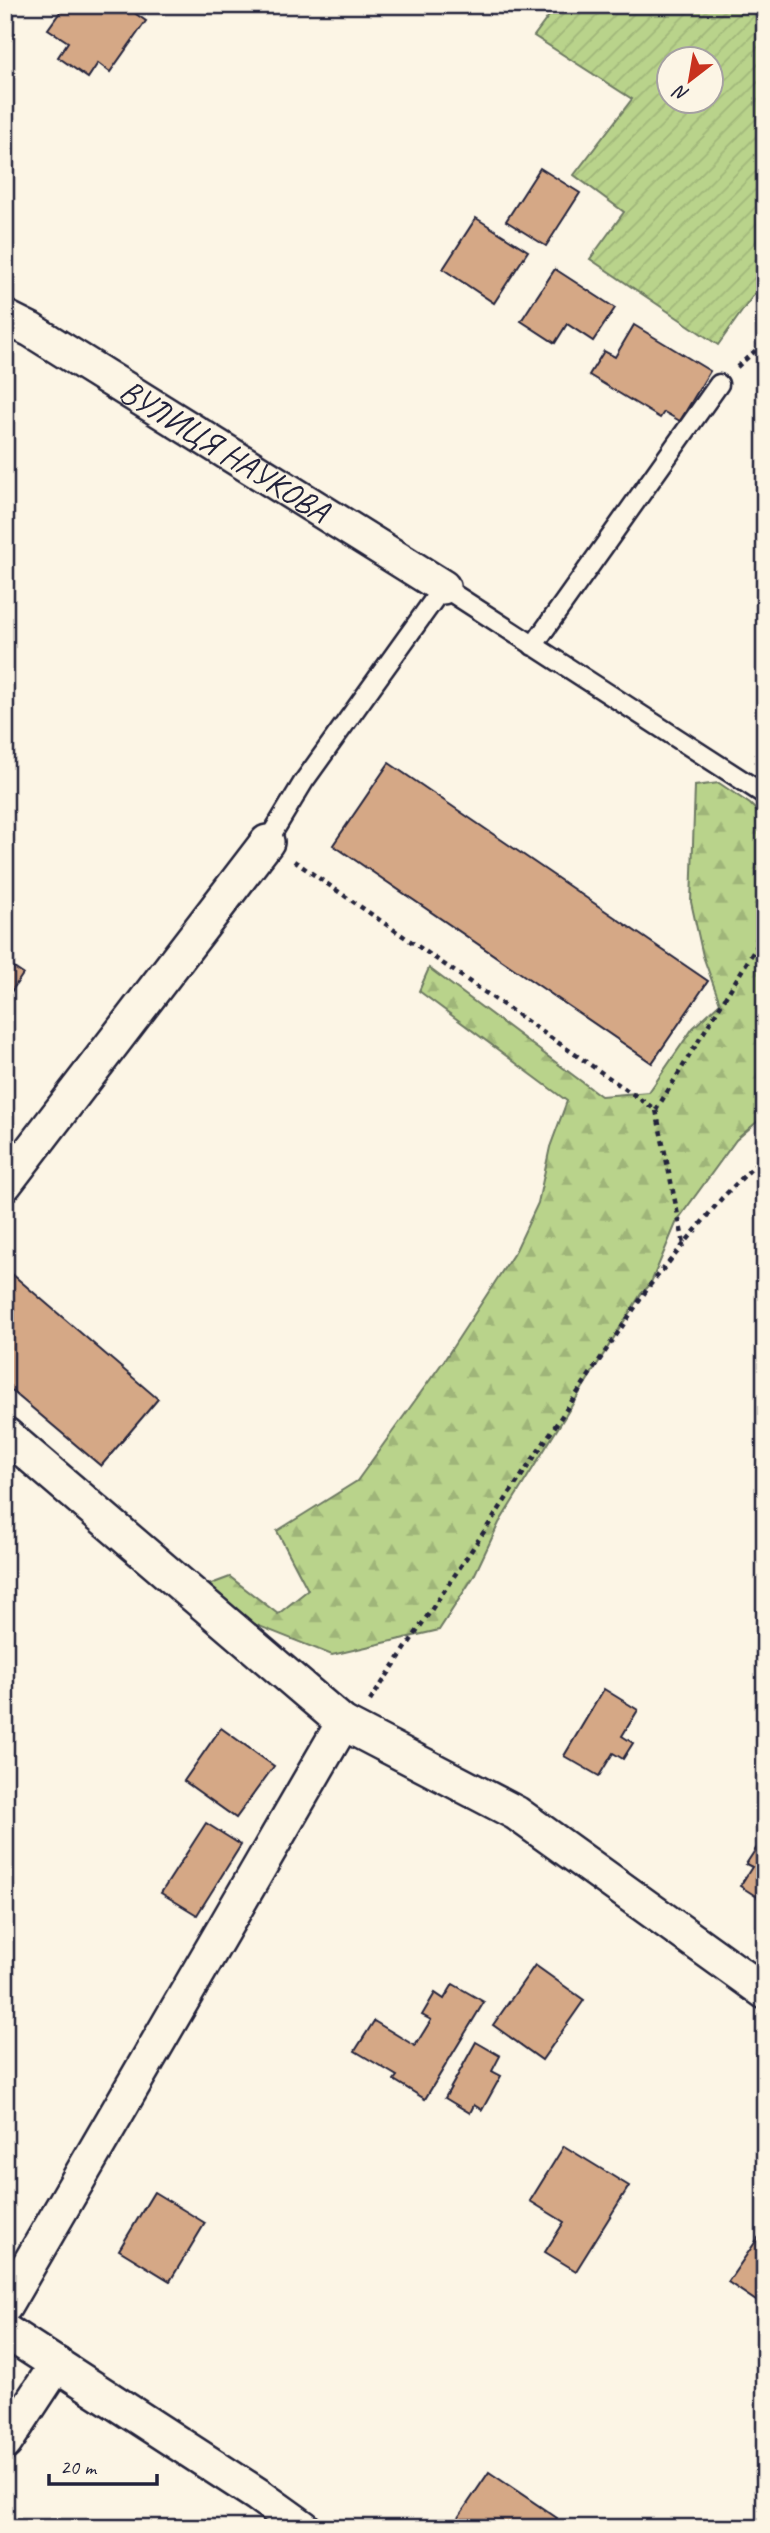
<svg xmlns="http://www.w3.org/2000/svg" width="770" height="2533" viewBox="0 0 770 2533" font-family="Caveat,sans-serif">
<style>
.forest{fill:url(#forest-firs);stroke:#6e7a63;stroke-width:2}
.garden{fill:url(#garden-furrows);stroke:#6e7a63;stroke-width:2;fill-rule:evenodd}
.building{fill:#d5a886;stroke:#22223b;stroke-width:2}
.lines{fill:none;stroke-linecap:round;stroke-linejoin:round}
.lane-casing{stroke:#22223b;stroke-width:23}
.street-casing{stroke:#22223b;stroke-width:38}
.path{stroke:#22223b;stroke-width:4.5;stroke-dasharray:5 5;stroke-linecap:butt}
.lane{stroke:#fcf5e5;stroke-width:18}
.street{stroke:#fcf5e5;stroke-width:33}
.labels{text-anchor:middle;dominant-baseline:central;stroke-width:6;stroke-linejoin:round;paint-order:stroke}
.street-label{font-size:33px;fill:#22223b;stroke:#fcf5e5}
</style>
<defs>
<pattern id="forest-firs" width="22" height="20" patternUnits="userSpaceOnUse" patternTransform="scale(1.75)"><rect width="22" height="20" fill="#b9d38b"/><path d="M5 1l3.5 6h-7zM16 11l3.5 6h-7z" fill="#9fb579"/></pattern>
<pattern id="garden-furrows" width="10" height="10" patternUnits="userSpaceOnUse" patternTransform="scale(1.75)"><rect width="10" height="10" fill="#b9d38b"/><path d="M-1 1l2-2M0 10L10 0M9 11l2-2" fill="none" stroke="#9fb579"/></pattern>
</defs>
<rect width="100%" height="100%" fill="#fcf5e5"/>
<filter id="ink" filterUnits="userSpaceOnUse"><feTurbulence type="fractalNoise" baseFrequency=".0143" numOctaves="2"/><feDisplacementMap in="SourceGraphic" scale="14" xChannelSelector="R" yChannelSelector="G"/><feConvolveMatrix kernelMatrix="1 2 1 2 8 2 1 2 1" color-interpolation-filters="sRGB"/></filter>
<g filter="url(#ink)">
<!-- forest -->
<path class="forest" d="M719,783L750,804L765,819V1115L736,1140L677,1221L650,1285L641,1294L499,1523L474,1576L439,1630L332,1655L239,1618L206,1586L230,1577L278,1614L308,1590L277,1531L357,1481L445,1359L516,1250L538,1203L550,1147L567,1101L419,991L429,968L601,1096L649,1092L693,1028L720,1003L703,956L691,902L695,786Z"/>
<!-- garden -->
<path class="garden" d="M557,5H765V279L718,345L590,259L624,212L574,175L632,99L534,36ZM668,60H710V102H668Z"/>
<!-- building -->
<g class="building">
<path d="M65,5H123L146,21L110,72L98,63L88,78L58,57L68,42L48,29Z"/>
<path d="M540,168L580,193L546,246L506,221Z"/>
<path d="M476,218L528,251L494,303L443,269Z"/>
<path d="M555,269L615,308L593,341L567,324L555,343L521,321Z"/>
<path d="M634,325L710,371L680,421L664,412L660,418L589,375L604,351L615,357Z"/>
<path d="M389,763L708,981L652,1063L333,845Z"/>
<path d="M5,962L23,974L5,1001Z"/>
<path d="M765,1245V1259L758,1255Z"/>
<path d="M5,1268L158,1399L101,1466L5,1385Z"/>
<path d="M604,1689L638,1710L622,1736L633,1743L623,1759L613,1753L599,1776L564,1756Z"/>
<path d="M221,1728L274,1766L236,1818L184,1781Z"/>
<path d="M206,1823L241,1845L197,1915L161,1893Z"/>
<path d="M763,1838L765,1839V1902L740,1886L752,1867L746,1864Z"/>
<path d="M535,1965L584,2000L542,2060L493,2025Z"/>
<path d="M453,1984L484,2002L425,2099L394,2080L397,2076L355,2051L374,2021L415,2046L431,2020L422,2015L435,1993L444,1999Z"/>
<path d="M476,2042L500,2056L492,2071L501,2076L482,2110L474,2105L470,2113L445,2098Z"/>
<path d="M564,2146L629,2186L576,2271L545,2252L564,2222L530,2201Z"/>
<path d="M154,2192L205,2223L170,2281L119,2250Z"/>
<path d="M765,2228V2307L728,2282Z"/>
<path d="M489,2472L557,2518L550,2528H451Z"/>
</g>
<g class="lines">
<defs>
<g id="lane">
<path d="M533,646L719,384"/>
<path d="M267,842L304,781L443,587L765,795"/>
</g>
<g id="street">
<path id="s1" d="M5,317L31,330L443,587"/>
<path d="M5,1184L267,842"/>
<path d="M5,1434L343,1723L516,1813L765,1992"/>
<path d="M5,2306L343,1723"/>
<path d="M5,2331L258,2495L304,2528"/>
<path d="M5,2443L57,2364"/>
</g>
</defs>
<!-- lane casing -->
<use href="#lane" class="lane-casing"/>
<!-- street casing -->
<use href="#street" class="street-casing"/>
<!-- path -->
<g class="path">
<path d="M737,367L755,351L765,337"/>
<path d="M294,861L656,1110L684,1244"/>
<path d="M656,1110L765,933"/>
<path d="M370,1701L650,1285L722,1198L765,1155"/>
</g>
<!-- lane -->
<use href="#lane" class="lane"/>
<!-- street -->
<use href="#street" class="street"/>
</g>
</g>
<g class="labels">
<!-- street labels -->
<g class="street-label">
<text stroke="none"><textPath href="#s1" startOffset="257">ВУЛИЦЯ НАУКОВА</textPath></text>
</g>
</g>
<!-- margin -->
<rect width="770" height="2533" fill="none" stroke="#fcf5e5" stroke-width="28"/>
<rect x="14" y="14" width="742" height="2505" fill="none" stroke="#22223b" stroke-width="2.5" filter="url(#ink)"/>
<!-- north arrow -->
<g transform="translate(690 80) rotate(211)"><circle r="33" fill="#fcf5e5" stroke="#a5a1a1" stroke-width="2"/>
<path d="M0-5L12 26L0 18L-12 26Z" fill="#c8321e"/>
<text y="-10" font-size="19" font-weight="bold" text-anchor="middle" fill="#22223b">N</text>
</g>
<!-- scale -->
<path d="M49 2474v10h108v-10" fill="none" stroke="#22223b" stroke-width="3.5"/>
<text x="60" y="2474" font-size="21" fill="#22223b" stroke="#fcf5e5" stroke-width="5" paint-order="stroke">20 m</text>
</svg>
